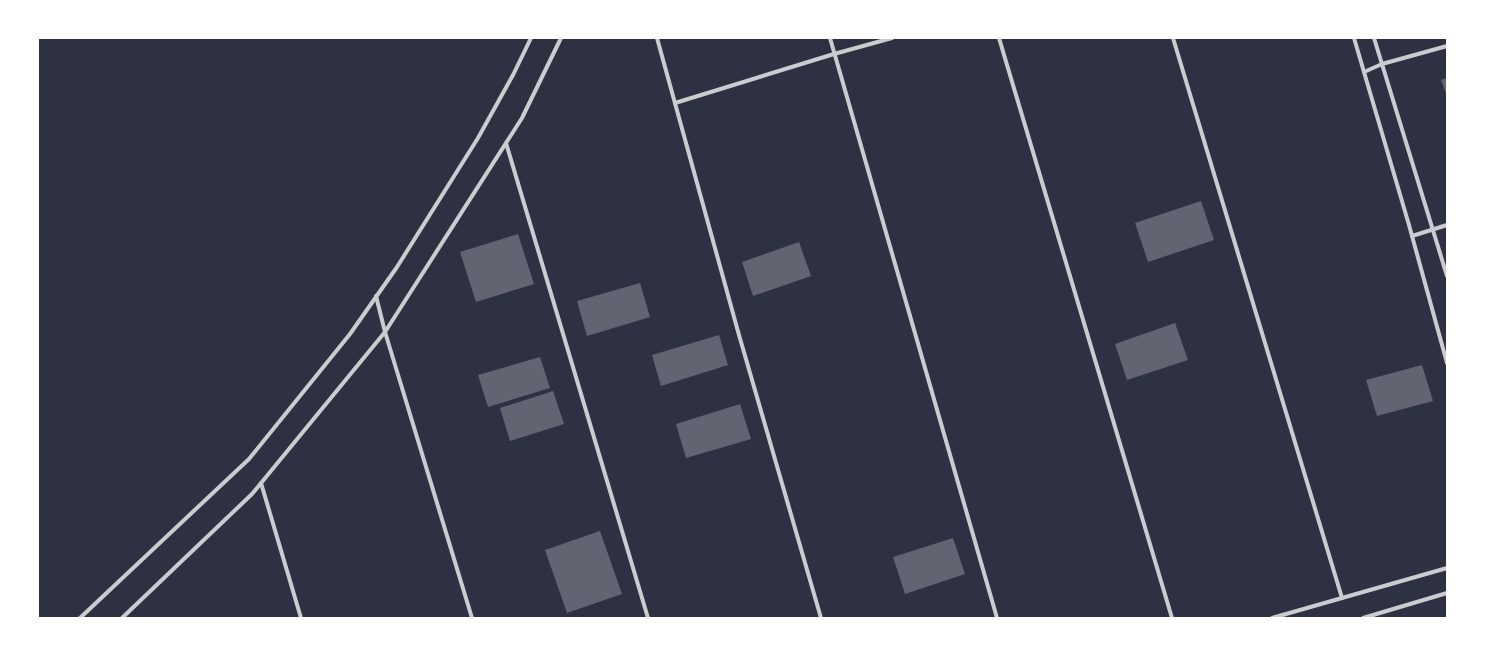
<svg xmlns="http://www.w3.org/2000/svg" width="1485" height="656" viewBox="0 0 1485 656" font-family="'Work Sans',sans-serif">
<style>
.building{fill:#626471}
.lines{fill:none;stroke-linecap:round;stroke-linejoin:round}
.minor{stroke:#caccd0;stroke-width:4}
</style>
<rect width="100%" height="100%" fill="#2d3142"/>
<!-- building -->
<g class="building">
<path d="M1447,78V96L1441,80Z"/>
<path d="M1201,201L1214,240L1148,262L1135,223Z"/>
<path d="M518,234L534,284L476,302L460,252Z"/>
<path d="M799,242L811,276L753,296L742,262Z"/>
<path d="M640,283L650,317L587,336L577,301Z"/>
<path d="M1175,323L1188,360L1127,380L1115,344Z"/>
<path d="M719,335L728,365L661,386L652,355Z"/>
<path d="M540,357L550,388L488,407L478,375Z"/>
<path d="M1422,365L1433,401L1377,416L1366,380Z"/>
<path d="M553,391L564,424L510,441L500,408Z"/>
<path d="M740,404L751,439L686,458L676,424Z"/>
<path d="M600,531L622,594L567,613L545,550Z"/>
<path d="M953,538L965,574L905,594L893,557Z"/>
</g>
<g class="lines">
<!-- minor -->
<g class="minor">
<path d="M657,38L739,335L821,618"/>
<path d="M830,38L997,618"/>
<path d="M999,38L1172,618"/>
<path d="M1173,38L1342,598"/>
<path d="M1354,38L1409,225L1447,363"/>
<path d="M1374,38L1447,276"/>
<path d="M1364,72L1382,64L1447,46"/>
<path d="M675,103L834,54L892,38"/>
<path d="M506,143L648,618"/>
<path d="M1412,236L1447,225"/>
<path d="M376,296L385,332L472,618"/>
<path d="M261,483L301,618"/>
<path d="M80,618L249,459L350,334L397,267L478,138L513,75L531,38"/>
<path d="M122,618L252,494L385,332L522,118L561,38"/>
<path d="M1272,618L1447,568"/>
<path d="M1363,618L1447,593"/>
</g>
</g>
<!-- border -->
<rect width="1485" height="656" fill="none" stroke="#ffffff" stroke-width="78"/>
</svg>
